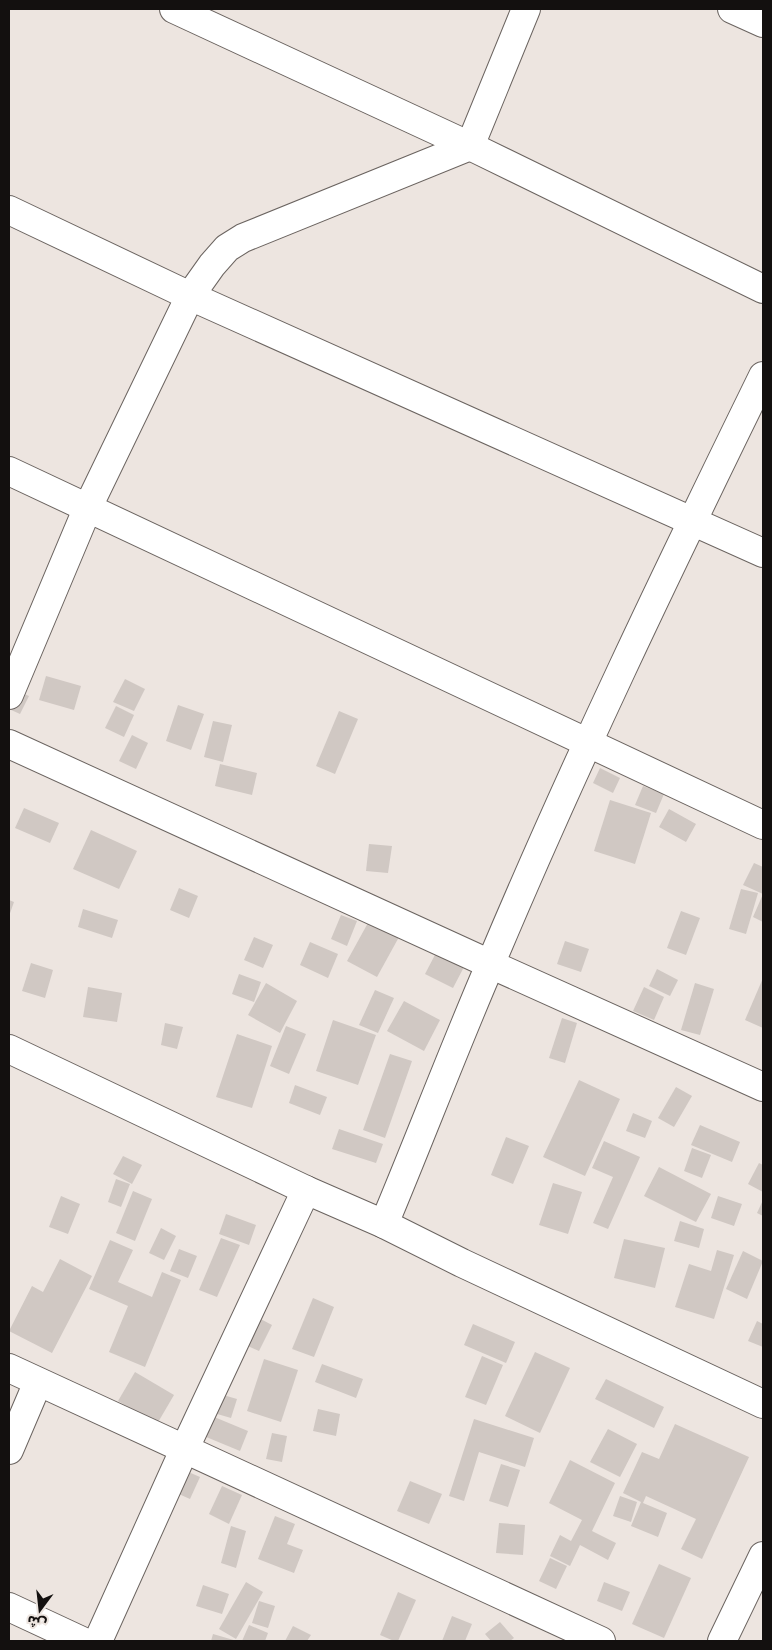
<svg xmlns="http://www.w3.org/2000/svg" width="772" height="1650" viewBox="0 0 772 1650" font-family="'Exo 2','Noto Sans Arabic',sans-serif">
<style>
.building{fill:#d0c8c3}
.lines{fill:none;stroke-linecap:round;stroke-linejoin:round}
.minor-casing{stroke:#6b6460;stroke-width:30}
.tertiary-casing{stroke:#6b6460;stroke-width:30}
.minor{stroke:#fff;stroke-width:28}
.tertiary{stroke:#fff;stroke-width:28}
</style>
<rect width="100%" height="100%" fill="#ede5e0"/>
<!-- building -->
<g class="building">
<path d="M46,676L81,686L74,710L39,700Z"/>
<path d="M125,679L145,689L134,711L113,702Z"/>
<path d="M13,689L29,696L20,714L9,709V698Z"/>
<path d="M178,705L204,714L191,750L166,741Z"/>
<path d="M116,706L134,715L124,737L105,728Z"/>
<path d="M339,711L358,719L335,774L316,766Z"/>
<path d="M213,721L232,725L223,762L204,757Z"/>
<path d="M132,735L148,743L136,769L119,761Z"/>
<path d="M220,764L257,773L252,795L215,786Z"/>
<path d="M600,768L620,778L613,793L593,783Z"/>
<path d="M643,786L664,794L656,813L635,805Z"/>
<path d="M610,800L651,813L635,864L594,851Z"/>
<path d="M24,808L59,823L50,843L15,828Z"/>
<path d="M669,809L696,824L686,842L659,827Z"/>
<path d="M91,830L137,851L119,889L73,869Z"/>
<path d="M369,844L392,846L388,873L366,871Z"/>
<path d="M754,863L763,867V922L753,917L763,894L743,885Z"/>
<path d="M179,888L198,896L189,918L170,910Z"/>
<path d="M741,889L758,893L746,934L729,929Z"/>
<path d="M9,900L14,902L9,916Z"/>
<path d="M83,909L118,920L112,938L78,927Z"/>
<path d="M681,911L700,918L686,955L667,948Z"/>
<path d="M341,915L357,921L347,946L331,939Z"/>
<path d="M369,921L399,937L377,977L347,961Z"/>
<path d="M254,937L273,945L263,968L244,960Z"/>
<path d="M565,941L589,949L581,972L557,964Z"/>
<path d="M310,942L338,954L328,978L300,965Z"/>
<path d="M437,951L465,965L453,988L425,974Z"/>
<path d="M31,963L53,970L45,998L22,991Z"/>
<path d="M657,969L678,980L670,996L649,986Z"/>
<path d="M239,974L261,982L254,1002L232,994Z"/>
<path d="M763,978V1028L745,1020Z"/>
<path d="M266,983L297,1001L280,1033L248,1015Z"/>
<path d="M695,983L714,989L700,1035L681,1030Z"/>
<path d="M88,987L122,993L117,1022L83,1017Z"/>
<path d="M644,987L664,997L654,1020L633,1011Z"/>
<path d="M375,990L394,998L378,1033L359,1025Z"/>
<path d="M404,1001L440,1020L424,1051L387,1031Z"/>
<path d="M562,1018L577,1023L565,1063L549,1058Z"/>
<path d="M333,1020L376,1035L358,1085L316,1071Z"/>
<path d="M165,1023L183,1027L177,1049L161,1045Z"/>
<path d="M286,1026L306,1034L289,1074L270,1066Z"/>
<path d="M237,1034L272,1046L252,1108L216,1097Z"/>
<path d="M390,1054L412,1061L385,1138L363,1130Z"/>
<path d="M579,1080L620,1099L585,1176L543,1157Z"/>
<path d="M295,1085L327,1097L320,1115L289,1103Z"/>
<path d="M676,1087L692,1096L674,1127L658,1118Z"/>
<path d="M633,1113L652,1121L645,1138L626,1131Z"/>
<path d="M700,1125L740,1142L732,1162L691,1145Z"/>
<path d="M339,1129L383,1144L376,1163L332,1149Z"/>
<path d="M506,1137L529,1146L513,1184L491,1175Z"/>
<path d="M604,1141L640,1157L608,1229L593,1223L613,1177L592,1168Z"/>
<path d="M692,1148L711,1155L702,1178L684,1171Z"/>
<path d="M123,1156L142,1165L132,1184L113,1174Z"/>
<path d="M759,1163L763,1165V1192L748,1184Z"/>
<path d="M659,1167L711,1194L696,1222L644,1196Z"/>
<path d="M116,1179L130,1184L121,1207L108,1202Z"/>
<path d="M553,1183L582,1192L568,1234L539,1225Z"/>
<path d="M133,1191L152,1199L135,1241L116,1233Z"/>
<path d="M61,1196L80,1204L68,1234L49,1227Z"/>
<path d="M718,1196L742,1204L734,1226L711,1218Z"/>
<path d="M763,1200V1216L757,1213Z"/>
<path d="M226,1214L256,1225L249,1245L219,1234Z"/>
<path d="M680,1221L704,1229L699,1248L674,1241Z"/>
<path d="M161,1228L176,1236L164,1260L149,1253Z"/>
<path d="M221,1238L240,1245L217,1297L199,1290Z"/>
<path d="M624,1239L665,1248L655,1288L614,1278Z"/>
<path d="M110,1240L133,1250L118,1282L152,1297L162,1272L181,1280L145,1367L109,1352L128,1306L89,1289Z"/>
<path d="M179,1249L197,1256L188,1278L170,1271Z"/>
<path d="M717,1250L734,1255L714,1319L675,1307L689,1264L711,1271Z"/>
<path d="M743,1251L763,1261L747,1299L726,1289Z"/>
<path d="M60,1259L92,1276L52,1353L9,1331L32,1286L43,1292Z"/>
<path d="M313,1298L334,1307L314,1357L292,1349Z"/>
<path d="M251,1314L272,1325L259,1351L237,1341Z"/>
<path d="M757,1321L763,1324V1347L748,1341Z"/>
<path d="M473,1324L515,1342L506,1363L464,1345Z"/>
<path d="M535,1352L570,1368L540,1433L505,1416Z"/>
<path d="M482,1356L503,1365L486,1405L465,1397Z"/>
<path d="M264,1359L298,1370L281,1422L247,1411Z"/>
<path d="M322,1364L363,1379L356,1398L315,1382Z"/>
<path d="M135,1372L174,1395L157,1424L118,1401Z"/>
<path d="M606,1379L664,1407L654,1428L595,1399Z"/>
<path d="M213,1392L237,1399L231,1418L207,1411Z"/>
<path d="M318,1409L340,1414L336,1436L313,1431Z"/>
<path d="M207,1414L248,1431L240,1451L199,1434Z"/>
<path d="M474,1419L534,1438L525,1467L479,1452L464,1501L449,1496Z"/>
<path d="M675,1424L749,1457L702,1559L681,1549L696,1519L646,1496L643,1503L667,1513L658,1537L631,1526L641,1502L623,1493L642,1452L659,1459Z"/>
<path d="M608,1429L637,1444L620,1477L590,1462Z"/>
<path d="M272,1433L287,1436L282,1462L266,1459Z"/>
<path d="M570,1460L615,1483L592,1531L616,1543L608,1560L580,1545L570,1566L550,1556L560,1535L571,1541L582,1520L549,1503Z"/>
<path d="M163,1461L200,1477L190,1499L154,1483Z"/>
<path d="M501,1464L520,1470L508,1507L489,1501Z"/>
<path d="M410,1481L442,1494L429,1524L397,1511Z"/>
<path d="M222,1486L242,1495L229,1524L209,1514Z"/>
<path d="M620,1496L637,1502L631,1522L613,1516Z"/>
<path d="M275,1516L295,1524L287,1544L303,1550L294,1573L258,1559Z"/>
<path d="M499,1523L525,1525L523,1555L496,1553Z"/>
<path d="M231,1526L246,1531L236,1568L221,1563Z"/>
<path d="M550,1558L567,1566L556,1589L539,1581Z"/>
<path d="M659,1564L691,1578L664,1638L632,1624Z"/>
<path d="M246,1582L263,1592L236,1639L219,1629Z"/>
<path d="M604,1582L630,1592L622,1611L597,1601Z"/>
<path d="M203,1585L229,1594L222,1614L196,1606Z"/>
<path d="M398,1592L416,1600L398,1641H394L380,1635Z"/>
<path d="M259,1601L275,1606L268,1628L252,1623Z"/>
<path d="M452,1616L472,1624L465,1641H442Z"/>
<path d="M500,1622L514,1638L510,1641H491L485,1634Z"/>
<path d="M249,1625L268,1633L265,1641H242Z"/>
<path d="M293,1626L311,1635L307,1641H285Z"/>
<path d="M213,1634L237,1641H211Z"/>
</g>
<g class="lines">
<defs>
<g id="minor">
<path d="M174,9L470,146L763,289"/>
<path d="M732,9L763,23"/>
<path d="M9,210L190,296L763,553"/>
<path d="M9,471L763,825"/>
<path d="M9,695L88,507L190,296L212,265L227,248L243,238L470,146L526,9"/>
<path d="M9,744L490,964L763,1087"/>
<path d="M384,1224C420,1138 453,1051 490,965C574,765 668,570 763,376"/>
<path d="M9,1368L601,1641"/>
<path d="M9,1450L38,1382"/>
<path d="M9,1607L82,1641"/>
<path d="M98,1641L185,1448L306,1190"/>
</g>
<g id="tertiary">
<path d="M9,1049L306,1190L384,1224L462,1263L763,1404"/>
<path d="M722,1641L763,1556"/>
</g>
</defs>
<!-- minor casing -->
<use href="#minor" class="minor-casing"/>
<!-- tertiary casing -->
<use href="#tertiary" class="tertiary-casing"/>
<!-- minor -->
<use href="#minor" class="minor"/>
<!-- tertiary -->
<use href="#tertiary" class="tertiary"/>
</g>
<!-- border -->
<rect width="772" height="1650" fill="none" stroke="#13100f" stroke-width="20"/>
<!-- north arrow -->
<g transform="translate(40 1610) rotate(195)" stroke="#ede5e0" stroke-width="4" paint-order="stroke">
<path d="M0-4L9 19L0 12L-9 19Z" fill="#13100f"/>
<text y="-8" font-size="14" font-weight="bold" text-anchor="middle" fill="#13100f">ش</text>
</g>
</svg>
